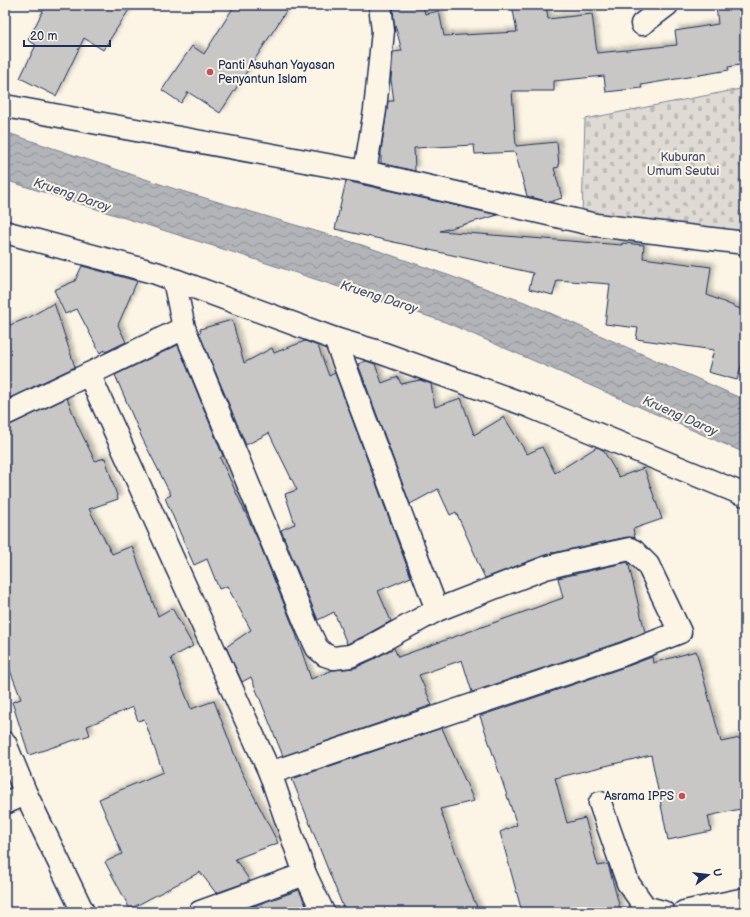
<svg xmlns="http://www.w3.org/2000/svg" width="750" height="917" viewBox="0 0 750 917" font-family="'Balsamiq Sans',sans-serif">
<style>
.cemetery{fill:url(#cemetery-stones);stroke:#7d8599}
.water{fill:url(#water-waves);stroke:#767f94}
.building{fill:#c8c7c6;stroke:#1b2f5e;filter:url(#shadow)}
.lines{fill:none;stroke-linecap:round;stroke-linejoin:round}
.minor-casing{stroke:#1b2f5e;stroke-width:25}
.minor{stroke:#fcf5e5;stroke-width:22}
.poi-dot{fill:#d1495b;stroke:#fcf5e5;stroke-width:1.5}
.labels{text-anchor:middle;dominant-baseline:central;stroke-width:4;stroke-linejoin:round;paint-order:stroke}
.poi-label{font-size:12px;fill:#1b2f5e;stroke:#fcf5e5;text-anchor:start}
.park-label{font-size:12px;fill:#425176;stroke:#fcf5e5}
.water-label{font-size:13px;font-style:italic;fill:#485779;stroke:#fcf5e5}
</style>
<defs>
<pattern id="cemetery-stones" width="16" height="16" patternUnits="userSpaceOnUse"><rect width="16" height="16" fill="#dfdbd4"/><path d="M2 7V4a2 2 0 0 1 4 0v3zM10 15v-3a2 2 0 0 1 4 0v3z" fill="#bfbcb8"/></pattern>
<pattern id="water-waves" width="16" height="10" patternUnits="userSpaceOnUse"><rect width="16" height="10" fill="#b2b4b8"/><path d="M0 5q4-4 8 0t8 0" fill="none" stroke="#909399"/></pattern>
<filter id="shadow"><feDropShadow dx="3.5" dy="-3.5" stdDeviation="2" flood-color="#0004"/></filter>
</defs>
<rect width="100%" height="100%" fill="#fcf5e5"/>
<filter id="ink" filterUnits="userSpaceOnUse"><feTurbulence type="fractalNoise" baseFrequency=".025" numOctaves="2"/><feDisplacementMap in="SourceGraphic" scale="8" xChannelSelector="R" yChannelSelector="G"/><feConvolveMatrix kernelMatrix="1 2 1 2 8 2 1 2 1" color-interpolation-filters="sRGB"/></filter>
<g filter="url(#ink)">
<!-- cemetery -->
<path class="cemetery" d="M745,88V231L582,216L585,119Z"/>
<!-- water -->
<path class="water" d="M5,132L175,189L362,245L530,304L745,400V453L445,322L251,258L5,180Z"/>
<!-- building -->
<g class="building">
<path d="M46,5H132L103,50L84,38L56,96L20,78L36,45L28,40Z"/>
<path d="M235,5H290L220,113L188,92L181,103L162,90L192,46L204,54Z"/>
<path d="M393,5H423L425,14L439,11L444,36L517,32L512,5H546L548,19L592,14L597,53L677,45L675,31L718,24L716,5H745V64L728,67L729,70L641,85L642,88L606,92L604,76L554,81V91H512L516,146L557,142L559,167L554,168L562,198L550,202L527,196L515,152L475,154L474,145L414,148L415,171L381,163V152L388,101H394L391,80L393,52L402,51L394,21Z"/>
<path d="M346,181L498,215L440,231L622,245V243L644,245L643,258L711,267L707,295L745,311V354L737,380L708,372L714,350L636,339L638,328L605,324L610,284L557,280L553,295L529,289L533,273L335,229Z"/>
<path d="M82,266L137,281L118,325L126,342L105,352V350L100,353L77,309L65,314L54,290L75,281Z"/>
<path d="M54,303L75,367L5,400V327L30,317Z"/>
<path d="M232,320L244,363L272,348L274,353L305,341L318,346L329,376L335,373L411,577L378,591L391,621L362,637L347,644L334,612L318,620L281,530L295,524L285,494L297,490L269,433L246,445L199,333L201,332L200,329Z"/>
<path d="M178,345L223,456L220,458L258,540L295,631L311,679L333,670L355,668L374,659L394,648L398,657L563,598L558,578L628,562L645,632L620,642L472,692L462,660L419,675L432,705L283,756L251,677L242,682L226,647L251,630L227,586L219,589L207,559L194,565L165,498L171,495L142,438L115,375Z"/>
<path d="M366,361L375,364L382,383L398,377L401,384L420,380L431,384L435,407L461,398L474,435L504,417L527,454L542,447L555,473L597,447L603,450L619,477L644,468L662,519L633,529L635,538L627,537L553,553V552L485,578L476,559H477L456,512L450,515L438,489L410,504L358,364Z"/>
<path d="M67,398L77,424L95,461L105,458L118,499L89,509L112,554L132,546L158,616L172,608L193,646L171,658L191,709L214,701L240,769L278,843L235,859L250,881L216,893L200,872L130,909L105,862L122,854L99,799L163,772L144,719L138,721L133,707L87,726L90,735L29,755L12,702L21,699L5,657V426L10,425Z"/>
<path d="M696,651L721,742L745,737V808L708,816L711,831L668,840L651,755L555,778L567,823L585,818L598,866L608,864L621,912H522L500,832L517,825L480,716L628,666L652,657L653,663Z"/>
<path d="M442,728L474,801L440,809L466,881L479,912H345L292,779Z"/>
<path d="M299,890L309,912H237Z"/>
</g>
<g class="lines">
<defs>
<g id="minor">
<path d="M642,24L667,5"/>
<path d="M5,106L365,172L596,225L745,243"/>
<path d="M365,172L375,110L383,31L380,5"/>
<path d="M5,232L156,273L335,339L379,352L529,406L745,495"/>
<path d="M174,280L184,328L308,629L317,648L325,655L334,658L350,656L368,648L437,610L545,568L569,562L630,549L634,551L648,565L680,632L624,654L270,773"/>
<path d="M335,339L437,610"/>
<path d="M89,374L184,328"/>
<path d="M5,414L89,374L270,773L305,874L323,912"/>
<path d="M5,743L26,794L83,912"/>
<path d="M5,803L26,794"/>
<path d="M600,803L628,883L645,907L663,912"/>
<path d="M200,912L305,874"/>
<path d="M684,912L745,899"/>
</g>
</defs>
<!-- minor casing -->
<use href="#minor" class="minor-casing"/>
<!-- minor -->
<use href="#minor" class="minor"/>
</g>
</g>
<!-- markers -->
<g class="poi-dot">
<circle cx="210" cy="72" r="4"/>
<circle cx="682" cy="796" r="4"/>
</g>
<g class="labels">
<!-- poi labels -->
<g class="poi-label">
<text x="218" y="65">Panti Asuhan Yayasan<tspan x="218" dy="14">Penyantun Islam</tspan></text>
<text x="674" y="796" text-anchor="end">Asrama IPPS</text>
</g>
<!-- park labels -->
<g class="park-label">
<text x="683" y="157">Kuburan<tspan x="683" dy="14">Umum Seutui</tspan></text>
</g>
<!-- water labels -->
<g class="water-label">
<text transform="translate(72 195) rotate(19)">Krueng Daroy</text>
<text transform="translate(379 297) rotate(18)">Krueng Daroy</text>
<text transform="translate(680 416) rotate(24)">Krueng Daroy</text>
</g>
</g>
<!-- margin -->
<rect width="750" height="917" fill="none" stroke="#fcf5e5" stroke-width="20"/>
<rect x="10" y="10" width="730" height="897" fill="none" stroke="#1b2f5e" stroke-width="1.5" filter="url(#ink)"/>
<!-- north arrow -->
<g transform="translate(708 875) rotate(75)" stroke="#fcf5e5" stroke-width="3" paint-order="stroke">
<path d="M0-3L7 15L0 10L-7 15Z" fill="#1b2f5e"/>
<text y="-6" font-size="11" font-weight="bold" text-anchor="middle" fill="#1b2f5e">U</text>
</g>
<!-- scale -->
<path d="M24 40v6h86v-6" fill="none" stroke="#1b2f5e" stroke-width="2"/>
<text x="30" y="40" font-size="12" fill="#1b2f5e" stroke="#fcf5e5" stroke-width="3" paint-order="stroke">20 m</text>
</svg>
